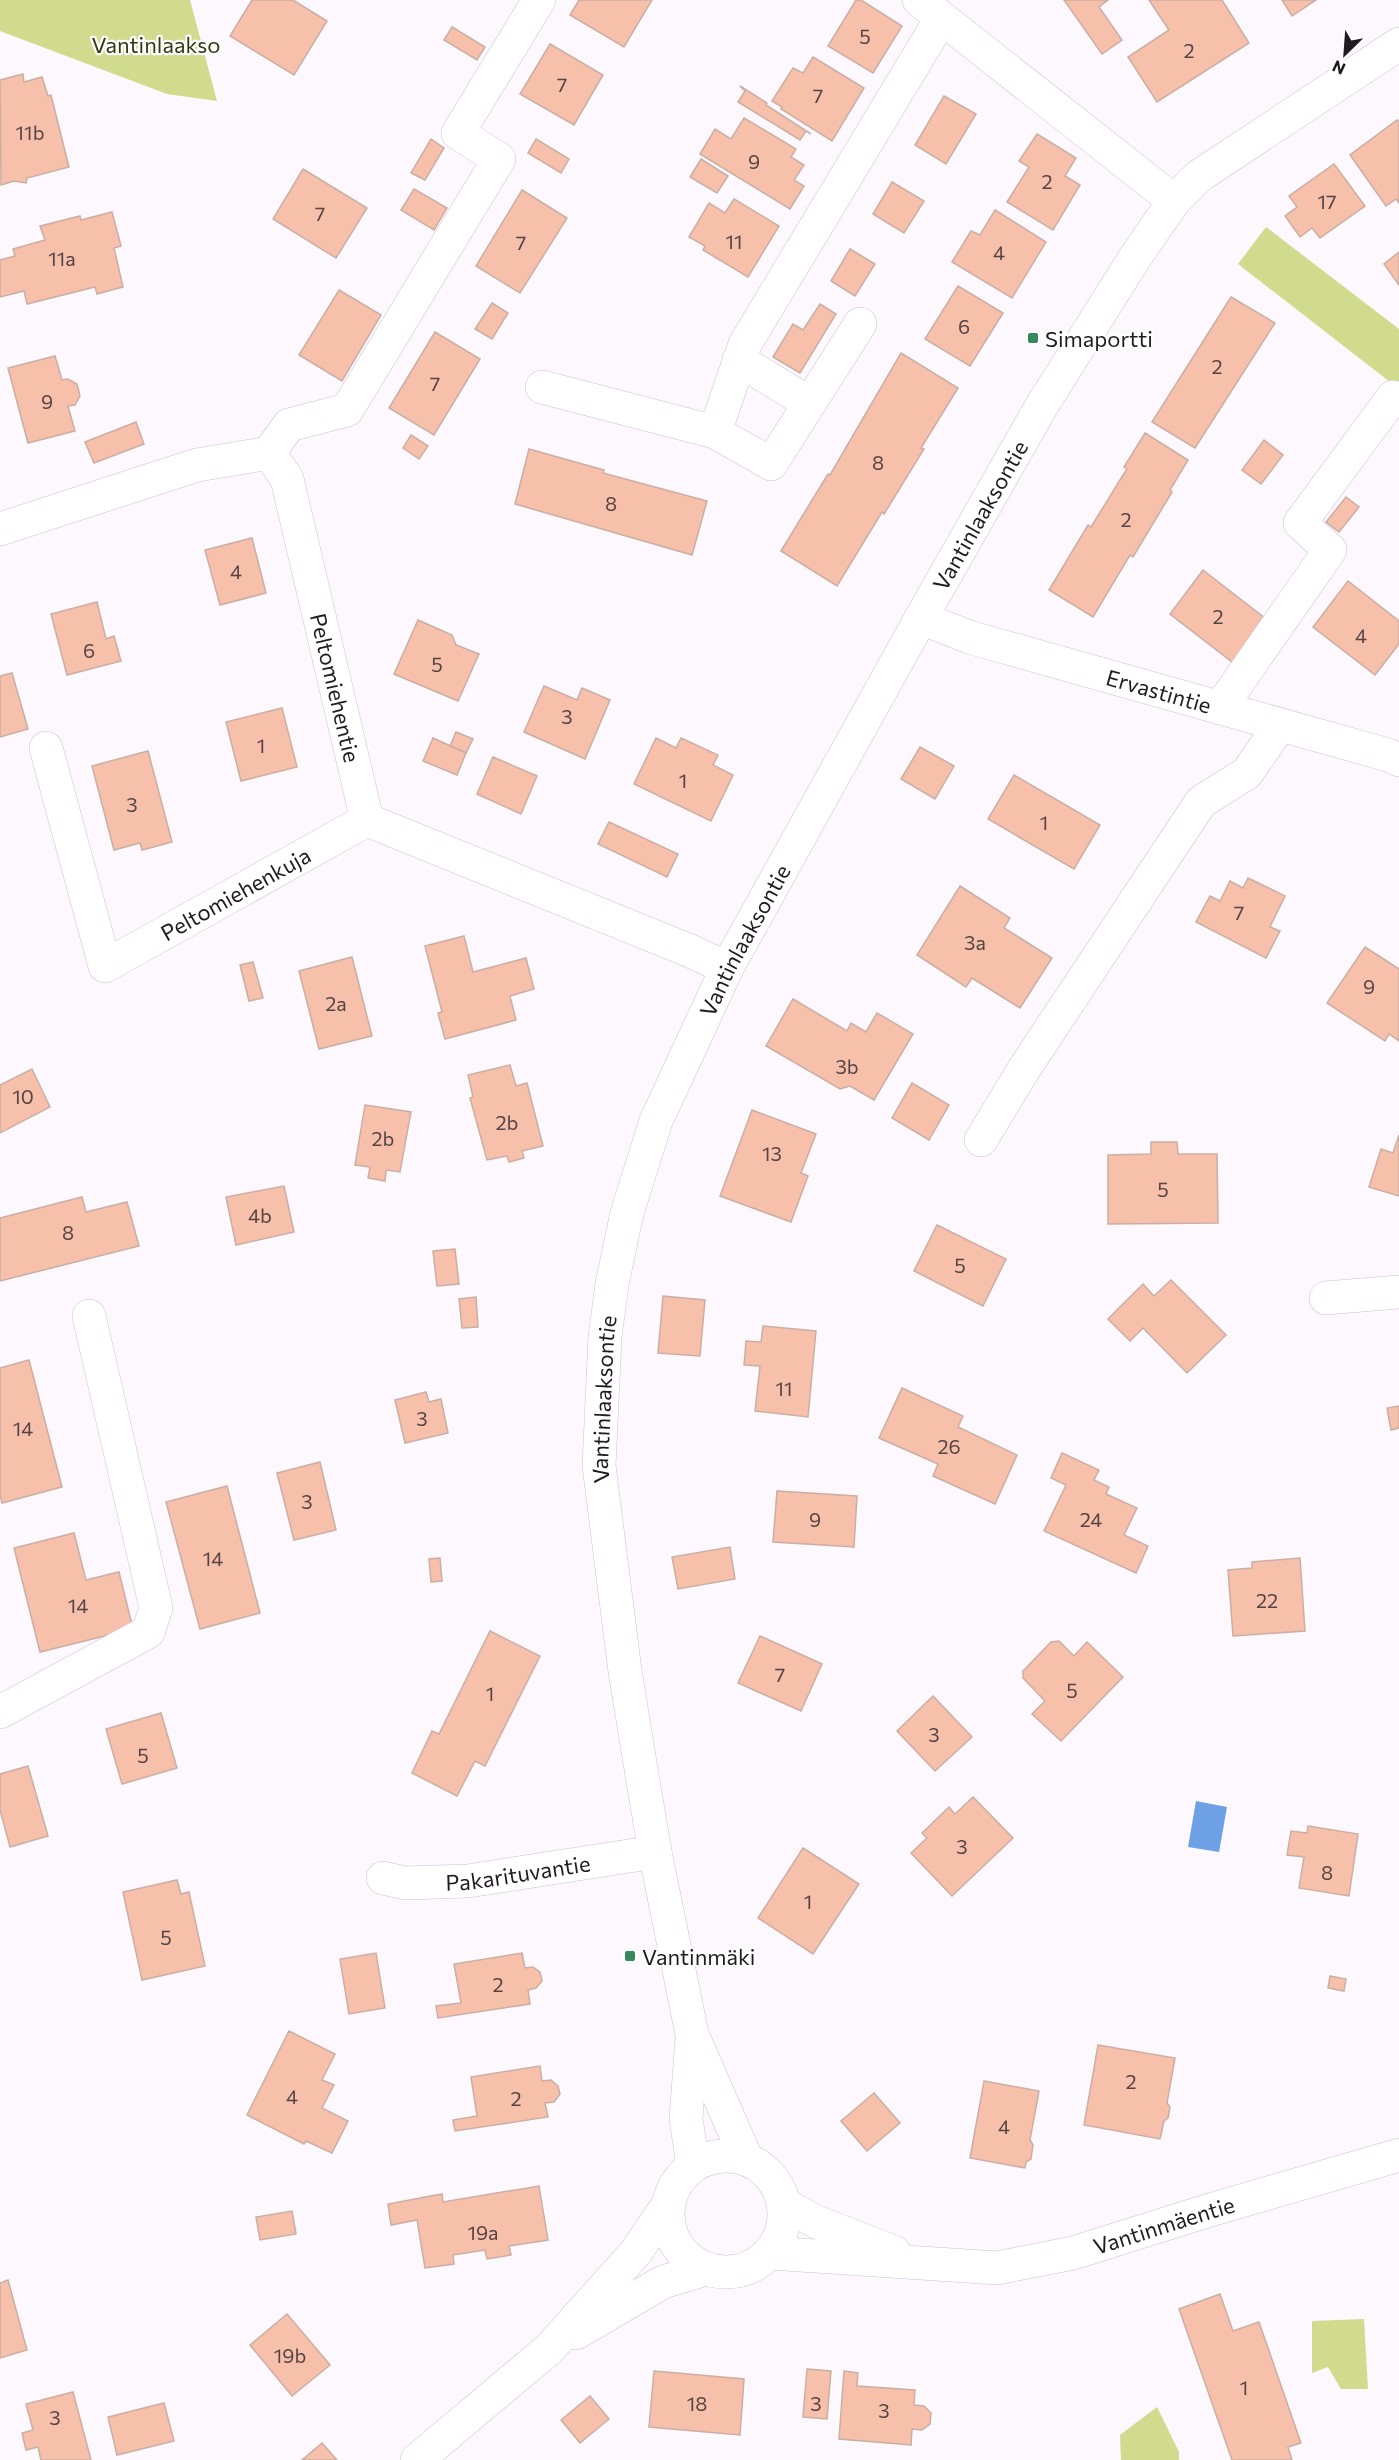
<svg xmlns="http://www.w3.org/2000/svg" width="1399" height="2460" viewBox="0 0 1399 2460" font-family="Commissioner,sans-serif">
<style>
.green{fill:#d0db8d}
.water{fill:#6da0e5}
.building{fill:#f6c0ab;stroke:#cbaea3;stroke-width:1.5}
.lines{fill:none;stroke-linecap:round;stroke-linejoin:round}
.minor-casing{stroke:#d1bed4;stroke-width:34}
.minor{stroke:#fff;stroke-width:33}
.poi-dot{fill:#35895c;stroke:#fff;stroke-width:2}
.labels{text-anchor:middle;dominant-baseline:central;stroke-width:4.5;stroke-linejoin:round;paint-order:stroke}
.number-label{font-size:20px;fill:#564444}
.park-label{font-size:22px;fill:#333811;stroke:#fff}
.poi-label{font-size:22px;fill:#211a22;stroke:#fff;text-anchor:start}
.street-label{font-size:22px;fill:#211a22;stroke:#fff}
</style>
<rect width="100%" height="100%" fill="#fcf8fd"/>
<!-- green -->
<g class="green">
<path d="M0,0H190L217,101L167,94L0,31Z"/>
<path d="M1266,227L1399,329V389L1238,264Z"/>
<path d="M1364,2319L1368,2389H1341L1328,2367L1312,2373V2321Z"/>
<path d="M1157,2407L1179,2452V2460H1121L1120,2435Z"/>
</g>
<!-- water -->
<path class="water" d="M1196,1801L1227,1807L1219,1852L1188,1847Z"/>
<!-- building -->
<g class="building">
<path d="M252,0H293L327,21L294,75L230,36Z"/>
<path d="M579,0H652L624,47L570,15Z"/>
<path d="M856,0H861L902,26L873,73L828,46Z"/>
<path d="M1064,0H1108L1099,7L1122,40L1102,54Z"/>
<path d="M1149,0H1222L1249,43L1157,102L1128,57L1169,30Z"/>
<path d="M1282,0H1316L1292,16Z"/>
<path d="M452,27L485,47L477,60L444,40Z"/>
<path d="M550,44L603,75L574,125L520,94Z"/>
<path d="M813,57L864,88L832,141L781,109L782,107L772,101L793,68L803,73Z"/>
<path d="M23,74L24,82L42,77L48,96L51,95L69,167L27,178L26,183L14,181L1,185L0,80Z"/>
<path d="M740,86L767,103L766,105L811,134L806,131L800,140L738,102L745,91Z"/>
<path d="M944,96L976,114L946,164L915,145Z"/>
<path d="M744,118L796,149L791,157L804,165L794,180L804,186L790,209L700,154L715,129L731,139Z"/>
<path d="M1397,120L1399,122V203L1396,199L1386,206L1350,155Z"/>
<path d="M1037,134L1076,158L1065,176L1080,185L1053,230L1007,202L1029,167L1019,161Z"/>
<path d="M431,139L444,148L425,180L411,173Z"/>
<path d="M536,139L569,159L561,173L528,153Z"/>
<path d="M701,159L728,176L717,193L690,177Z"/>
<path d="M1334,164L1365,206L1320,238L1312,228L1300,237L1285,216L1297,207L1289,196Z"/>
<path d="M303,169L367,208L336,258L273,219Z"/>
<path d="M892,182L924,201L904,233L873,214Z"/>
<path d="M414,189L447,208L434,230L401,210Z"/>
<path d="M522,190L567,218L520,293L476,266Z"/>
<path d="M734,199L779,226L748,277L703,250L705,246L689,237L709,203L725,213Z"/>
<path d="M995,210L1046,242L1012,298L952,262L971,231L980,235Z"/>
<path d="M112,212L121,246L114,248L123,287L97,294L95,287L27,304L24,291L0,297V260L15,256L13,249L45,240L40,226L80,216L81,220Z"/>
<path d="M850,249L875,264L855,296L831,281Z"/>
<path d="M1399,252V285L1384,264Z"/>
<path d="M958,286L1003,313L970,366L925,339Z"/>
<path d="M339,290L381,315L342,381L299,355Z"/>
<path d="M1231,297L1275,323L1195,448L1152,422Z"/>
<path d="M492,303L508,313L492,339L475,329Z"/>
<path d="M820,304L836,314L800,373L773,357L793,324L803,330Z"/>
<path d="M435,332L480,359L434,435L389,408Z"/>
<path d="M901,353L958,388L921,448L924,449L884,514L882,512L837,586L781,551L828,474L830,475Z"/>
<path d="M55,356L62,380L68,379L77,384L80,396L75,405L68,406L75,431L28,443L8,368Z"/>
<path d="M136,422L144,444L94,463L85,442Z"/>
<path d="M1145,433L1188,460L1170,490L1172,492L1133,557L1130,555L1093,617L1049,590L1088,525L1091,527L1120,480L1127,469L1124,467Z"/>
<path d="M411,435L428,446L419,459L403,448Z"/>
<path d="M1264,440L1283,455L1261,484L1242,470Z"/>
<path d="M529,449L604,470L603,473L707,501L692,555L515,504Z"/>
<path d="M1346,497L1359,507L1339,532L1326,522Z"/>
<path d="M252,538L266,593L220,605L205,550Z"/>
<path d="M1203,570L1266,619L1232,662L1170,614Z"/>
<path d="M1348,581L1399,621V644L1375,675L1313,627Z"/>
<path d="M97,602L106,639L114,636L121,661L67,675L51,614Z"/>
<path d="M418,620L452,635L456,645L479,654L458,701L394,674Z"/>
<path d="M12,673L28,729L0,737V676Z"/>
<path d="M544,686L577,700L582,688L610,700L585,759L524,732Z"/>
<path d="M282,708L297,767L241,781L226,722Z"/>
<path d="M456,732L473,739L466,753L450,746Z"/>
<path d="M433,738L466,753L457,775L423,761Z"/>
<path d="M656,738L676,748L681,738L718,755L713,765L733,775L711,821L634,784Z"/>
<path d="M920,747L954,766L935,799L901,779Z"/>
<path d="M148,751L172,842L142,850L140,843L114,850L92,766Z"/>
<path d="M493,757L537,776L521,814L477,794Z"/>
<path d="M1014,775L1100,825L1074,869L988,819Z"/>
<path d="M609,822L678,854L667,877L598,844Z"/>
<path d="M1248,878L1285,896L1270,927L1280,931L1266,958L1196,922L1210,896L1220,901L1230,881L1243,888Z"/>
<path d="M960,886L1010,918L1004,928L1052,958L1020,1008L972,978L966,987L917,955Z"/>
<path d="M464,936L473,972L526,958L534,989L510,996L516,1020L445,1039L438,1013L442,1012L425,946Z"/>
<path d="M1365,947L1399,969V1041L1389,1034L1385,1041L1327,1003Z"/>
<path d="M352,957L372,1036L319,1049L299,971Z"/>
<path d="M253,962L263,998L249,1001L240,965Z"/>
<path d="M793,999L847,1031L851,1023L866,1032L877,1013L913,1034L874,1100L850,1086L840,1089L766,1046Z"/>
<path d="M510,1065L516,1086L527,1083L543,1146L522,1151L524,1158L509,1162L507,1156L487,1160L470,1098L473,1097L468,1075Z"/>
<path d="M32,1069L50,1107L0,1133V1085Z"/>
<path d="M912,1083L949,1105L929,1140L892,1118Z"/>
<path d="M365,1105L411,1112L400,1172L386,1170L385,1181L368,1178L370,1167L355,1165Z"/>
<path d="M752,1110L816,1134L801,1173L808,1176L791,1222L720,1196Z"/>
<path d="M1399,1135V1196L1369,1187L1381,1149L1393,1153Z"/>
<path d="M1151,1142H1177L1178,1154H1217L1218,1223L1108,1224V1155L1151,1154Z"/>
<path d="M284,1186L294,1232L236,1245L226,1197Z"/>
<path d="M82,1197L86,1212L127,1202L139,1246L0,1281V1218Z"/>
<path d="M937,1225L1006,1259L983,1306L914,1271Z"/>
<path d="M455,1249L459,1284L437,1286L433,1251Z"/>
<path d="M1171,1280L1226,1335L1187,1373L1143,1328L1130,1341L1108,1319L1143,1284L1154,1296Z"/>
<path d="M663,1296L705,1300L700,1356L658,1353Z"/>
<path d="M476,1297L478,1327L462,1328L459,1299Z"/>
<path d="M763,1326L816,1331L808,1417L755,1411L760,1366L744,1365L745,1354L746,1341L761,1342Z"/>
<path d="M29,1360L62,1487L2,1503L0,1495V1368Z"/>
<path d="M902,1388L963,1416L958,1427L1017,1455L995,1504L933,1476L938,1464L879,1438Z"/>
<path d="M426,1392L429,1402L441,1399L448,1433L405,1443L395,1400Z"/>
<path d="M1399,1406V1428L1391,1430L1387,1408Z"/>
<path d="M1062,1453L1099,1470L1094,1480L1109,1487L1106,1494L1137,1508L1124,1535L1148,1546L1136,1573L1044,1531L1066,1485L1051,1478Z"/>
<path d="M320,1462L336,1530L294,1540L277,1473Z"/>
<path d="M227,1486L260,1613L200,1629L166,1502Z"/>
<path d="M777,1491L857,1496L854,1547L773,1542Z"/>
<path d="M74,1533L86,1580L119,1572L133,1629L40,1652L14,1548Z"/>
<path d="M730,1547L735,1579L678,1589L672,1557Z"/>
<path d="M440,1558L442,1581L431,1582L429,1559Z"/>
<path d="M1300,1558L1305,1631L1233,1636L1228,1570L1252,1568V1562Z"/>
<path d="M490,1631L540,1656L485,1766L475,1761L457,1796L412,1773L432,1731L439,1734Z"/>
<path d="M760,1636L822,1664L801,1711L738,1683Z"/>
<path d="M1059,1641L1074,1656L1087,1642L1123,1677L1061,1741L1032,1714L1045,1701L1023,1678V1671L1051,1642Z"/>
<path d="M933,1696L972,1737L935,1771L897,1731Z"/>
<path d="M161,1713L177,1768L122,1784L106,1729Z"/>
<path d="M28,1766L48,1836L10,1847L0,1810V1774Z"/>
<path d="M973,1797L1013,1838L952,1896L911,1853L927,1838L922,1833L949,1807L955,1814Z"/>
<path d="M1308,1826L1358,1834L1349,1896L1299,1888L1304,1857L1287,1855L1291,1831L1307,1833Z"/>
<path d="M803,1848L859,1884L813,1954L758,1918Z"/>
<path d="M177,1880L181,1894L189,1892L205,1966L142,1980L123,1892Z"/>
<path d="M376,1953L385,2008L349,2014L340,1959Z"/>
<path d="M522,1953L525,1968L533,1967L540,1972L542,1981L536,1988L528,1990L530,2004L438,2018L436,2006L461,2003L454,1964Z"/>
<path d="M1330,1976L1346,1979L1344,1991L1328,1988Z"/>
<path d="M289,2031L335,2054L322,2080L334,2085L322,2108L348,2121L332,2153L306,2141L304,2144L247,2115Z"/>
<path d="M1098,2045L1175,2058L1167,2103L1170,2107L1168,2118L1164,2121L1160,2139L1084,2125Z"/>
<path d="M540,2066L542,2081L551,2080L558,2086L560,2094L554,2102L545,2103L548,2117L455,2131L453,2120L477,2116L471,2077Z"/>
<path d="M984,2081L1039,2091L1030,2140L1033,2145L1031,2159L1026,2162L1025,2168L970,2158Z"/>
<path d="M874,2093L900,2123L867,2151L841,2121Z"/>
<path d="M539,2186L548,2240L509,2246L511,2255L487,2259L485,2250L453,2255L454,2264L425,2268L417,2220L391,2225L388,2204L442,2194L443,2202Z"/>
<path d="M292,2211L296,2234L260,2240L256,2217Z"/>
<path d="M8,2280L27,2350L0,2358V2283Z"/>
<path d="M1220,2294L1233,2331L1259,2322L1301,2443L1288,2447L1292,2460H1232L1179,2309Z"/>
<path d="M287,2314L330,2365L292,2396L250,2345Z"/>
<path d="M807,2369L831,2371L827,2419L803,2417Z"/>
<path d="M654,2371L744,2379L740,2435L649,2427Z"/>
<path d="M844,2371L858,2373L857,2386L915,2390L914,2405L924,2406L931,2413L930,2424L922,2430L912,2429L911,2445L839,2439Z"/>
<path d="M73,2392L91,2460H41L38,2447L26,2450L22,2433L33,2430L26,2404Z"/>
<path d="M590,2396L609,2419L580,2443L561,2420Z"/>
<path d="M164,2403L174,2441L117,2455L108,2417Z"/>
<path d="M322,2443L337,2460H302Z"/>
</g>
<g class="lines">
<defs>
<g id="minor">
<path d="M919,0L1174,201"/>
<path d="M739,360L809,403"/>
<path d="M542,387L715,432L745,344L941,19"/>
<path d="M715,432L771,464L860,324"/>
<path d="M269,453L289,425L347,410L499,159L458,133L539,0"/>
<path id="s1" d="M0,529L197,465L269,453L287,479L367,820L688,950L727,968"/>
<path id="s2" d="M921,618L969,637L1388,755L1399,760"/>
<path d="M1220,708L1330,550L1300,523L1393,397"/>
<path id="s3" d="M46,748L105,966L367,820"/>
<path d="M981,1140L1024,1069L1201,802L1247,773L1280,725"/>
<path d="M1326,1298L1399,1292"/>
<path d="M0,1712L148,1632L156,1608L89,1316"/>
<path id="s4" d="M383,1878L405,1883L468,1881L655,1852"/>
<path d="M692,2038L686,2119L693,2165"/>
<circle cx="726" cy="2214" r="58"/>
<path id="s5" d="M746,2158L692,2034L655,1852L642,1775L625,1671L599,1466L605,1337L612,1284L627,1213L656,1121L727,968L921,618L1041,407L1136,256L1174,201L1199,176L1399,44"/>
<path d="M784,2205L819,2223L894,2252"/>
<path id="s6" d="M770,2253L997,2268L1073,2253L1210,2210L1399,2155"/>
<path d="M576,2333L663,2282L706,2269"/>
<path d="M417,2460L549,2349L636,2252L667,2206"/>
</g>
</defs>
<!-- minor casing -->
<use href="#minor" class="minor-casing"/>
<!-- minor -->
<use href="#minor" class="minor"/>
</g>
<!-- markers -->
<g class="poi-dot">
<rect x="1027" y="332" width="12" height="12" rx="3"/>
<rect x="624" y="1950" width="12" height="12" rx="3"/>
</g>
<g class="labels">
<!-- number labels -->
<g class="number-label">
<text x="865" y="36">5</text>
<text x="1189" y="50">2</text>
<text x="562" y="84">7</text>
<text x="818" y="95">7</text>
<text x="30" y="132">11b</text>
<text x="754" y="161">9</text>
<text x="1047" y="181">2</text>
<text x="1327" y="201">17</text>
<text x="320" y="213">7</text>
<text x="734" y="241">11</text>
<text x="521" y="242">7</text>
<text x="999" y="252">4</text>
<text x="62" y="258">11a</text>
<text x="964" y="326">6</text>
<text x="1217" y="366">2</text>
<text x="435" y="383">7</text>
<text x="47" y="401">9</text>
<text x="878" y="462">8</text>
<text x="611" y="503">8</text>
<text x="1126" y="519">2</text>
<text x="236" y="571">4</text>
<text x="1218" y="616">2</text>
<text x="1361" y="635">4</text>
<text x="89" y="650">6</text>
<text x="437" y="664">5</text>
<text x="567" y="716">3</text>
<text x="261" y="745">1</text>
<text x="683" y="780">1</text>
<text x="132" y="804">3</text>
<text x="1044" y="822">1</text>
<text x="1239" y="912">7</text>
<text x="975" y="942">3a</text>
<text x="1369" y="986">9</text>
<text x="336" y="1003">2a</text>
<text x="847" y="1066">3b</text>
<text x="23" y="1096">10</text>
<text x="507" y="1122">2b</text>
<text x="383" y="1138">2b</text>
<text x="772" y="1153">13</text>
<text x="1163" y="1189">5</text>
<text x="260" y="1215">4b</text>
<text x="68" y="1232">8</text>
<text x="960" y="1265">5</text>
<text x="784" y="1388">11</text>
<text x="422" y="1418">3</text>
<text x="23" y="1428">14</text>
<text x="949" y="1446">26</text>
<text x="307" y="1501">3</text>
<text x="815" y="1519">9</text>
<text x="1091" y="1519">24</text>
<text x="213" y="1558">14</text>
<text x="1267" y="1600">22</text>
<text x="78" y="1605">14</text>
<text x="780" y="1674">7</text>
<text x="1072" y="1690">5</text>
<text x="490" y="1693">1</text>
<text x="934" y="1734">3</text>
<text x="143" y="1755">5</text>
<text x="962" y="1846">3</text>
<text x="1327" y="1872">8</text>
<text x="808" y="1901">1</text>
<text x="166" y="1937">5</text>
<text x="498" y="1984">2</text>
<text x="1131" y="2081">2</text>
<text x="292" y="2096">4</text>
<text x="516" y="2098">2</text>
<text x="1004" y="2126">4</text>
<text x="483" y="2232">19a</text>
<text x="290" y="2355">19b</text>
<text x="1244" y="2387">1</text>
<text x="697" y="2403">18</text>
<text x="816" y="2403">3</text>
<text x="884" y="2410">3</text>
<text x="55" y="2417">3</text>
</g>
<!-- park labels -->
<g class="park-label">
<text x="156" y="44">Vantinlaakso</text>
</g>
<!-- poi labels -->
<g class="poi-label">
<text x="1045" y="338">Simaportti</text>
<text x="642" y="1956">Vantinmäki</text>
</g>
<!-- street labels -->
<g class="street-label">
<text stroke="none"><textPath href="#s5" startOffset="1750">Vantinlaaksontie</textPath></text>
<text stroke="none"><textPath href="#s1" startOffset="526">Peltomiehentie</textPath></text>
<text stroke="none"><textPath href="#s2" startOffset="249">Ervastintie</textPath></text>
<text stroke="none"><textPath href="#s3" startOffset="375">Peltomiehenkuja</textPath></text>
<text stroke="none"><textPath href="#s5" startOffset="1264">Vantinlaaksontie</textPath></text>
<text stroke="none"><textPath href="#s5" startOffset="778">Vantinlaaksontie</textPath></text>
<text stroke="none"><textPath href="#s4" startOffset="136">Pakarituvantie</textPath></text>
<text stroke="none"><textPath href="#s6" startOffset="400">Vantinmäentie</textPath></text>
</g>
</g>
<!-- north arrow -->
<g transform="translate(1345 54) rotate(205)" stroke="#ffffff" stroke-width="4.5" paint-order="stroke">
<path d="M0-4.5L10 22L0 15L-10 22Z" fill="#211a22"/>
<text y="-9" font-size="16" font-weight="bold" text-anchor="middle" fill="#211a22">N</text>
</g>
</svg>
